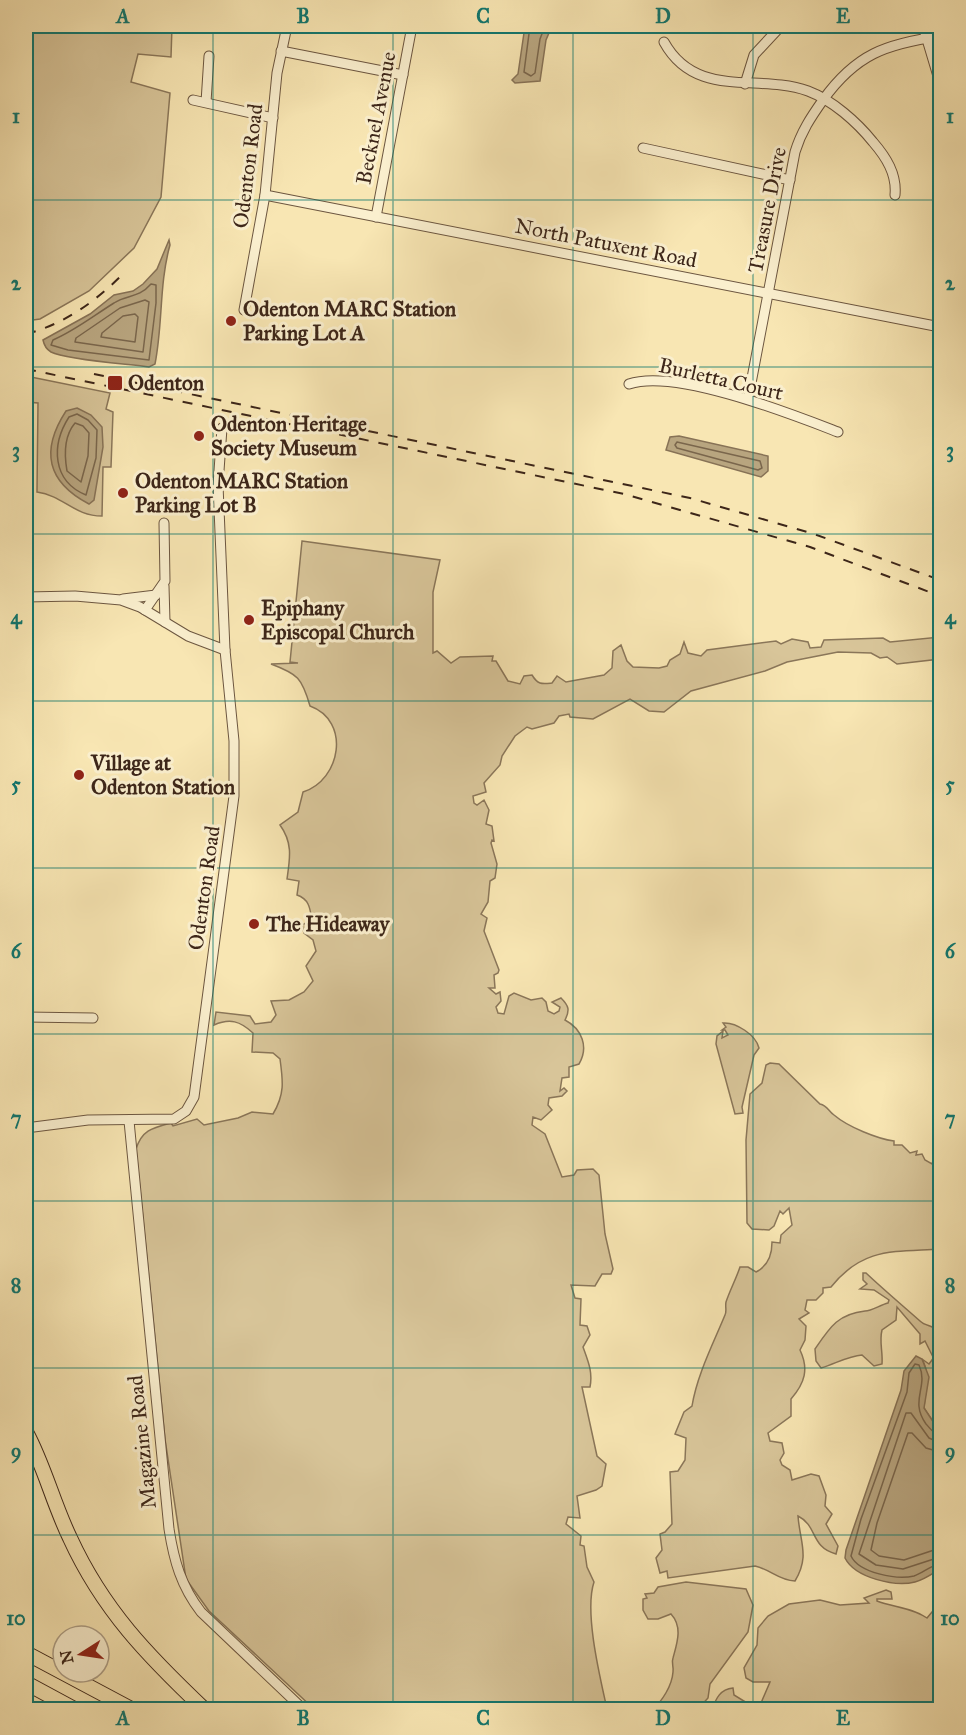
<svg xmlns="http://www.w3.org/2000/svg" width="966" height="1735" viewBox="0 0 966 1735" font-family="'IM FELL Great Primer',serif">
<style>
.green{fill:#d8c599;stroke:#8a7659;stroke-width:1.5}
.water{fill:#b8a57f;stroke:#877256;stroke-width:1.5}
.lines{fill:none;stroke-linecap:round;stroke-linejoin:round}
.shore{stroke:#7a664c;stroke-width:1.5}
.minor-casing{stroke:#6c5640;stroke-width:11}
.highway-casing{stroke:#3d2619;stroke-width:16}
.minor{stroke:#faefce;stroke-width:9}
.highway{stroke:#f8e6b3;stroke-width:14}
.rail{stroke:#3d2619;stroke-width:2;stroke-dasharray:10 10;stroke-linecap:butt}
.grid{fill:none;stroke:#0f766e;stroke-width:1.5;stroke-opacity:0.55}
.poi-dot{fill:#8f2418;stroke:#faefce;stroke-width:2}
.labels{text-anchor:middle;dominant-baseline:central;stroke-width:6;stroke-linejoin:round;paint-order:stroke}
.street-label{font-size:21px;fill:#3d2619;stroke:#faefce}
.poi-label{font-size:21px;font-weight:bold;fill:#3d2619;stroke:#faefce;text-anchor:start}
.neatline{fill:none;stroke:#0f766e;stroke-width:2}
.grid-label{font-size:20px;text-anchor:middle;font-weight:bold;fill:#0f766e}
</style>
<rect width="100%" height="100%" fill="#f8e6b3"/>
<filter id="stains"><feTurbulence type="fractalNoise" baseFrequency=".00333" numOctaves="4"/><feColorMatrix values="0 0 0 0 .2 0 0 0 0 .09 0 0 0 0 .02 0 0 0 .5 -.17"/></filter>
<radialGradient id="worn" r=".72"><stop offset=".6" stop-color="#630" stop-opacity="0"/><stop offset="1" stop-color="#630" stop-opacity=".3"/></radialGradient>
<!-- green -->
<g class="green">
<path d="M26,26H172L171,57L138,54L131,82L170,93L161,197L134,248L89,291L40,319L26,321Z"/>
<path d="M26,376L110,393L106,409L113,412L111,467H103L102,516C74,516 64,496 37,492L38,403L26,402Z"/>
<path d="M302,541L440,560L433,592V653L437,651L451,663L460,657L493,656L492,661H496L508,681L520,684L524,676L532,675C538,685 542,684 552,683L557,676L566,682L604,675L612,668L613,651L621,645L627,661L633,667L659,668L667,666L670,660L680,654L684,642L688,653L701,656L707,650L776,641L781,644L792,639L808,642L810,648L821,647L824,640L883,638L890,642L940,637V659L897,664L887,657L880,658L871,653L838,652L787,662L765,671L691,691L664,712L649,711L630,699L593,719L570,717L569,714L559,716L554,723L532,729L527,727L515,736L502,756L500,765L484,783L486,792L473,796L474,803L477,805L484,800L489,810L486,824L492,826L494,841L492,840L491,843L497,864L495,878L490,881L488,902L481,914L487,918L484,931L499,970L498,973L494,975L495,988H489L496,994L500,992L501,1001L496,1007L498,1013L504,1014L509,996L514,993L531,1000L542,998L546,1002L548,1011L554,1014L559,1011L560,1007L552,1002L561,998C569,1006 570,1010 565,1020C582,1029 589,1047 579,1064L569,1067V1077L562,1078L560,1091L564,1088L567,1091L562,1096L549,1098L548,1105L552,1110L541,1120L533,1117L532,1125L545,1134L562,1177L574,1175L577,1170L593,1169L599,1175L605,1234L613,1269L611,1274H602L595,1286L571,1285L575,1298L581,1299L580,1325L587,1326L590,1335L583,1347C588,1361 593,1372 590,1387H582L597,1456L606,1464L602,1486L596,1490L577,1496L580,1518L568,1517L566,1524L581,1536L580,1545L584,1546L587,1567L594,1582C584,1612 600,1677 607,1709H314L209,1611L186,1579L165,1439L136,1149C142,1130 152,1128 171,1123L173,1126L197,1119L204,1125L238,1118L252,1112L273,1114C285,1094 283,1081 280,1059L273,1053L252,1052L253,1033C240,1021 230,1018 214,1025L216,1012L250,1016L255,1024L271,1022L276,1015L271,1001L289,1000L304,992L313,981L306,966L316,951L313,940L304,933L302,925L312,920C310,908 309,899 297,895L299,881L287,879C290,858 293,843 280,825L298,812L303,792C341,780 351,721 310,706C302,678 298,674 271,664L298,663L290,662Z"/>
<path d="M723,1023C736,1022 756,1035 759,1048L754,1055L742,1107L743,1113L735,1114L716,1044L717,1036L723,1031L722,1038L728,1035L725,1030H722L726,1027Z"/>
<path d="M770,1063L779,1064L820,1104C828,1106 828,1111 834,1115C848,1127 878,1139 894,1141V1145H902L910,1153L917,1151L916,1155L922,1154L925,1160L932,1164L935,1155L940,1154V1249C894,1252 863,1247 831,1287L823,1288V1293L816,1300H807L805,1310L809,1313L799,1319L806,1326L805,1340L800,1350C809,1369 805,1383 791,1399V1416L768,1433L770,1441L782,1443L784,1453L780,1460L782,1465L790,1470L792,1480L811,1474L819,1476L826,1495L825,1506L832,1514L826,1524L838,1546L836,1554C810,1547 818,1526 798,1516C800,1543 810,1556 795,1581C778,1580 772,1570 755,1566L668,1578L667,1571L660,1573L656,1558L662,1550L660,1534L665,1532L672,1524L670,1472L678,1471L685,1460L686,1438L675,1434L684,1412L692,1406C697,1375 713,1344 725,1315C727,1311 725,1307 726,1302C730,1290 736,1279 740,1267H748L756,1272C768,1266 772,1256 772,1242L780,1243L781,1235L792,1225L789,1208L783,1214L780,1211L774,1226L769,1230L752,1229L747,1223L746,1140L750,1094L762,1083L766,1065Z"/>
<path d="M863,1273H866C884,1290 902,1305 920,1321C926,1327 935,1325 940,1333L936,1335L940,1352V1432L924,1408C925,1390 931,1375 922,1359L929,1364L932,1360L937,1365L925,1341L920,1344V1334L897,1307L896,1320L882,1330C879,1342 883,1351 882,1364L874,1366L862,1355C848,1356 835,1364 821,1368L816,1361L815,1349C830,1327 838,1314 865,1311C872,1311 880,1305 888,1303L889,1300L874,1290L860,1289L867,1284L863,1280Z"/>
<path d="M686,1582L746,1589L753,1605L748,1632L710,1684L708,1698L698,1709H653C662,1701 672,1686 673,1672C674,1667 671,1663 673,1658C677,1643 683,1627 671,1614L658,1619H648L643,1610V1599L647,1598L645,1594L654,1593L658,1587Z"/>
<path d="M886,1590L891,1592L892,1599H877V1601C893,1607 913,1608 927,1618L937,1606H940V1709H712C716,1699 720,1689 733,1688L734,1695L747,1703H761L770,1682H753L746,1678L744,1668L757,1645L758,1628L768,1616L789,1604L820,1600L840,1605L869,1603L864,1598Z"/>
</g>
<!-- water -->
<g class="water">
<path d="M525,26H552L546,40L540,81L515,83L512,80L518,74Z"/>
<path d="M169,240L170,245C159,284 163,324 155,364L149,367C128,364 67,360 51,352C46,349 44,345 43,340L90,314L114,295L133,291L143,284L157,269Z"/>
<path d="M77,408L91,415L102,427L103,447L94,500L89,504C47,482 40,451 66,411Z"/>
<path d="M679,436L768,456V471L761,477L666,450L670,437Z"/>
<path d="M916,1356L922,1359L929,1377L924,1408L940,1432V1569C932,1574 924,1580 915,1582C895,1587 855,1578 845,1558L846,1550L901,1390L904,1371Z"/>
</g>
<g class="lines">
<!-- shore -->
<g class="shore">
<path d="M530,26L524,72L531,76L535,73L540,39L545,26"/>
<path d="M151,284L156,285V303L149,360L68,350L51,345L53,340C76,330 93,316 114,303C127,294 138,299 151,284Z"/>
<path d="M145,300L149,302L143,352L75,342L76,338L120,308Z"/>
<path d="M135,314L138,317L135,342L101,337L102,333L123,316Z"/>
<path d="M77,414L88,420L97,430L96,458L86,495C52,481 51,445 69,417Z"/>
<path d="M75,423L83,426L89,433L88,456L81,482L67,471C64,454 64,436 75,423Z"/>
<path d="M677,442L760,461L762,468L758,470L677,448L675,445Z"/>
<path d="M940,1435C933,1434 931,1429 926,1424C909,1400 929,1387 919,1365L915,1364L909,1373L907,1392L861,1519L851,1556C859,1573 897,1580 914,1576C923,1573 931,1565 940,1564"/>
<path d="M940,1443L929,1438L911,1413H906L859,1554L876,1565L903,1569L940,1557"/>
<path d="M940,1452L926,1448L912,1433H908L877,1523L871,1550L879,1556L904,1560L940,1548"/>
</g>
<defs>
<g id="minor">
<path d="M923,26L940,83"/>
<path d="M664,42C696,100 758,73 808,91C832,100 857,122 873,142C886,157 897,174 895,195"/>
<path d="M281,51L403,75"/>
<path d="M745,84L754,55L781,26"/>
<path d="M193,100L273,118"/>
<path d="M206,102L209,56"/>
<path d="M643,148L790,180"/>
<path d="M265,195L940,327"/>
<path d="M376,217L412,26"/>
<path d="M244,310L265,195L277,73L287,26"/>
<path d="M629,384C675,368 791,414 838,432"/>
<path d="M748,399L795,152C801,132 811,117 823,100C856,54 886,44 940,36"/>
<path d="M940,461V473"/>
<path d="M164,586L165,622"/>
<path d="M26,597L75,596L121,600L140,607L188,636L225,650"/>
<path d="M123,599L156,595"/>
<path d="M145,610L165,581L164,523"/>
<path d="M26,1017L93,1018"/>
<path d="M129,1121L169,1529C174,1561 181,1586 201,1612L304,1710"/>
<path d="M26,1128L88,1120L174,1119L186,1111L194,1097L234,796V741L225,650L218,485L222,428"/>
</g>
<g id="highway">
<path d="M26,1432C44,1465 53,1503 70,1538C103,1610 148,1656 205,1710"/>
<path d="M26,1653L133,1710"/>
<path d="M26,1683L76,1710"/>
<path d="M26,1707L31,1710"/>
</g>
</defs>
<!-- minor casing -->
<use href="#minor" class="minor-casing"/>
<!-- highway casing -->
<use href="#highway" class="highway-casing"/>
<!-- minor -->
<use href="#minor" class="minor"/>
<!-- highway -->
<use href="#highway" class="highway"/>
<!-- rail -->
<g class="rail">
<path d="M26,334C65,324 96,301 124,273"/>
<path d="M26,369L624,494L810,547L940,596"/>
<path d="M94,374L690,498L814,534L940,580"/>
</g>
</g>
<!-- grid -->
<path class="grid" d="M213,26V1710M393,26V1710M573,26V1710M753,26V1710M26,200H940M26,367H940M26,534H940M26,701H940M26,868H940M26,1034H940M26,1201H940M26,1368H940M26,1535H940"/>
<!-- markers -->
<g class="poi-dot">
<circle cx="231" cy="321" r="6"/>
<rect x="107" y="375" width="16" height="16" rx="3"/>
<circle cx="199" cy="436" r="6"/>
<circle cx="123" cy="493" r="6"/>
<circle cx="249" cy="620" r="6"/>
<circle cx="79" cy="775" r="6"/>
<circle cx="254" cy="924" r="6"/>
</g>
<g class="labels">
<!-- street labels -->
<g class="street-label">
<text transform="translate(376 118) rotate(-79)">Becknel Avenue</text>
<text transform="translate(248 166) rotate(-83)">Odenton Road</text>
<text transform="translate(767 210) rotate(-79)">Treasure Drive</text>
<text transform="translate(606 243) rotate(11)">North Patuxent Road</text>
<text transform="translate(721 379) rotate(13)">Burletta Court</text>
<text transform="translate(204 888) rotate(-82)">Odenton Road</text>
<text transform="translate(142 1442) rotate(-96)">Magazine Road</text>
</g>
<!-- poi labels -->
<g class="poi-label">
<text x="243" y="309">Odenton MARC Station<tspan x="243" dy="24">Parking Lot A</tspan></text>
<text x="128" y="383">Odenton</text>
<text x="211" y="424">Odenton Heritage<tspan x="211" dy="24">Society Museum</tspan></text>
<text x="135" y="481">Odenton MARC Station<tspan x="135" dy="24">Parking Lot B</tspan></text>
<text x="261" y="608">Epiphany<tspan x="261" dy="24">Episcopal Church</tspan></text>
<text x="91" y="763">Village at<tspan x="91" dy="24">Odenton Station</tspan></text>
<text x="266" y="924">The Hideaway</text>
</g>
</g>
<!-- margin -->
<rect width="966" height="1735" fill="none" stroke="#f8e6b3" stroke-width="66"/>
<!-- north arrow -->
<g transform="translate(81 1654) rotate(258)"><circle r="28" fill="#faefce" stroke="#ae9f86" stroke-width="1.5"/>
<path d="M0-4.5L10 22L0 15L-10 22Z" fill="#8f2418"/>
<text y="-9" font-size="16" font-weight="bold" text-anchor="middle" fill="#3d2619">N</text>
</g>
<rect x="33" y="33" width="900" height="1669" class="neatline"/>
<g class="grid-label">
<text x="123" y="23">A</text>
<text x="303" y="23">B</text>
<text x="483" y="23">C</text>
<text x="663" y="23">D</text>
<text x="843" y="23">E</text>
<text x="16" y="123">1</text>
<text x="950" y="123">1</text>
<text x="16" y="290">2</text>
<text x="950" y="290">2</text>
<text x="16" y="457">3</text>
<text x="950" y="457">3</text>
<text x="16" y="624">4</text>
<text x="950" y="624">4</text>
<text x="16" y="791">5</text>
<text x="950" y="791">5</text>
<text x="16" y="958">6</text>
<text x="950" y="958">6</text>
<text x="16" y="1125">7</text>
<text x="950" y="1125">7</text>
<text x="16" y="1292">8</text>
<text x="950" y="1292">8</text>
<text x="16" y="1458">9</text>
<text x="950" y="1458">9</text>
<text x="16" y="1625">10</text>
<text x="950" y="1625">10</text>
<text x="123" y="1725">A</text>
<text x="303" y="1725">B</text>
<text x="483" y="1725">C</text>
<text x="663" y="1725">D</text>
<text x="843" y="1725">E</text>
</g>
<rect width="100%" height="100%" filter="url(#stains)"/>
<rect width="100%" height="100%" fill="url(#worn)"/>
</svg>
